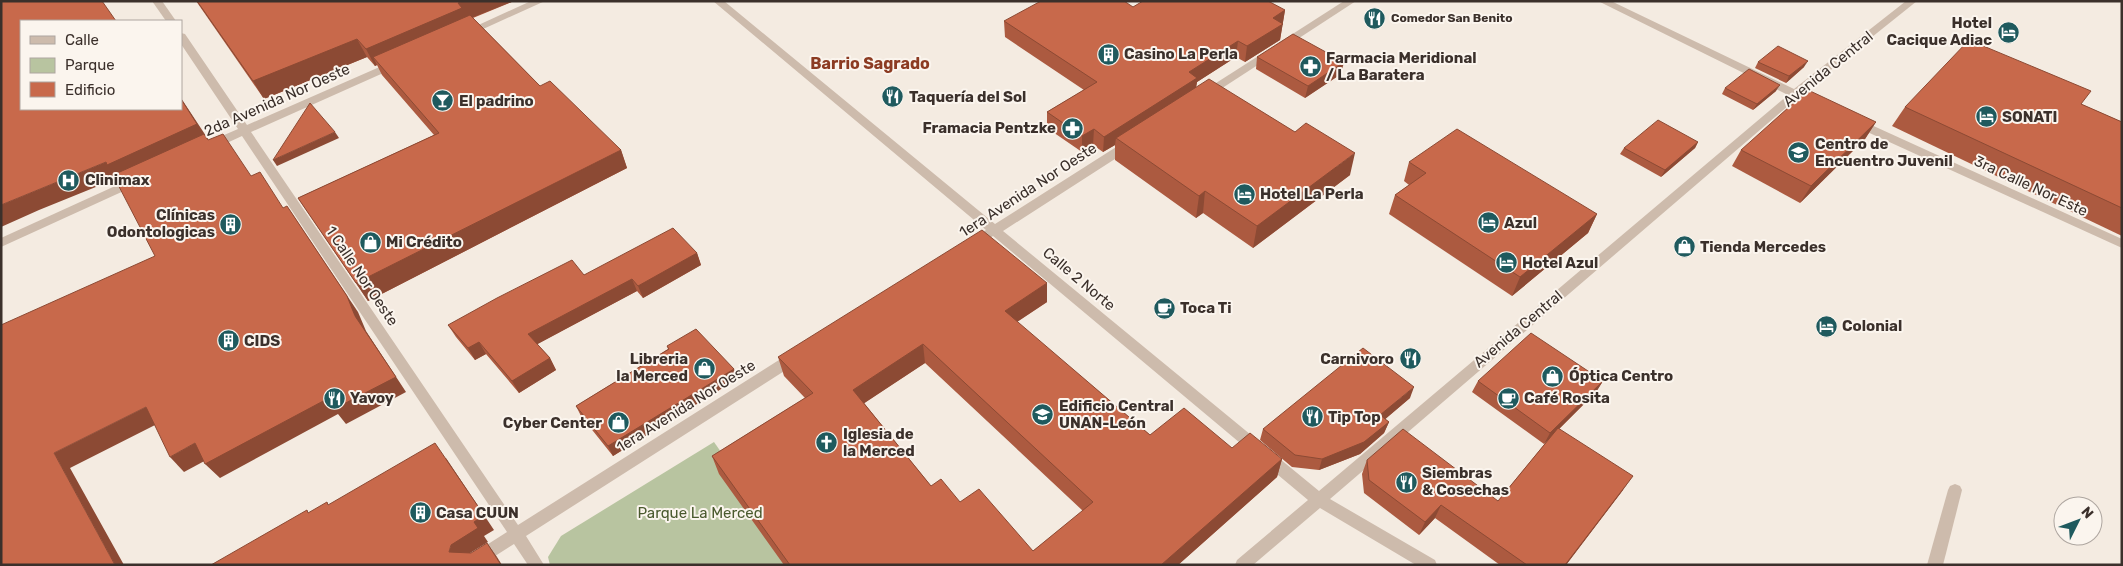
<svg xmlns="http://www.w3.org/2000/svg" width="2123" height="566" viewBox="0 0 2123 566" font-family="Rubik,sans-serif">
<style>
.green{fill:#b8c4a0}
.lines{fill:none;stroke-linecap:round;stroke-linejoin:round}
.minor{fill:#cdbbac;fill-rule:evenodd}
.wall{fill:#ac5a40;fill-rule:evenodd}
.shaded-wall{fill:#8c4a34}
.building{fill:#c8694b;stroke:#8c4a34;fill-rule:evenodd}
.labels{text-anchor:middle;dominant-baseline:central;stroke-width:4;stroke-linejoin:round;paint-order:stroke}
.far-poi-label{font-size:12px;font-weight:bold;fill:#3b302b;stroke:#fbf5ee;text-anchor:start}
.poi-label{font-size:15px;font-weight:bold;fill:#3b302b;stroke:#fbf5ee;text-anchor:start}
.street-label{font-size:15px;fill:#3b302b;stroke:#fbf5ee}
.park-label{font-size:15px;fill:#4a5a2e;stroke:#fbf5ee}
.neighbourhood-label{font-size:16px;font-weight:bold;fill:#8c3b22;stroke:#fbf5ee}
</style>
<rect width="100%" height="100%" fill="#f4ebe1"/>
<!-- green -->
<path class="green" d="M714,442L800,565H550L548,557L561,536Z"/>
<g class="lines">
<!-- minor -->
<g class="minor">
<path d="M152,1H162L176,21H166Z"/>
<path d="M531,1H545L470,35H462L461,33Z"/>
<path d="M713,1H724L995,224L1124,142H1132L1134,145L1132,148L1003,231L1319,491L1788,95L1598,1H1611L1794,89L1906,1H1917L1802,93L1806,97L1805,99H1796L1330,499L1435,560L1437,565H1416L1320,508L1253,565H1235L1237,560L1308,500L993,236L978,246H970L968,243L986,230Z"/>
<path d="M1344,1H1356L1210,96H1202L1201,94L1202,92Z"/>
<path d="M181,33L185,34L247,125L391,62H399L400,64L399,66L251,132L518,525L790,353L795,352L800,353L802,357L800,361L526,536L544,565H528L514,544L481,565H461L463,560L507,532L242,136L216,148H208L206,145L208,142L238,129L181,44Z"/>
<path d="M1856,118L2122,239V248L1852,125L1851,122Z"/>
<path d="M135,177L141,181L139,184L1,247V238Z"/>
<path d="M1955,484L1960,486L1962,490L1943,565H1927L1948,490L1950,486Z"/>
</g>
</g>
<!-- wall -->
<g class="wall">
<path d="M196,1H514L473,18L540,86L621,150L627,168L368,301L298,198L434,135L382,75L377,65L375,66L367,57L264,99Z"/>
<path d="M1133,7L1285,10L1280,40L1245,62L1236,57L1197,82L1196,87L1350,175L1253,248L1203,213L1196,218L1115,160V145L1103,152L1093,145L1082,152L1047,128V112L1084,90L1005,37L1004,21Z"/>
<path d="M1257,57L1341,74L1305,98L1256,69Z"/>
<path d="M1758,62L1804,67L1786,83L1755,68Z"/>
<path d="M1725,88L1776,91L1753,110L1722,94Z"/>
<path d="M2081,104L2122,122V236L1892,126L1905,107Z"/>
<path d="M1876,122L1865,139L1800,203L1732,166L1741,150Z"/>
<path d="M1698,142L1695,148L1661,177L1620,154L1624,148Z"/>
<path d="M1409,162L1597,214L1588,233L1512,296L1389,214L1395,195L1409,185L1404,181Z"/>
<path d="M697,253L701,265L643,298L637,291L537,344L550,358L556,370L519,393L486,354L475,360L456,337L448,325L584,275Z"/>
<path d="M1047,283V302L1017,322L1150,435L1232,448L1282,459L1277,477L1178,565H784L719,474L712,456L805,398L784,376L778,357ZM925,363L1083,511L1033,551L931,486L864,403Z"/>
<path d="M667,346L734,369L737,379L613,456L581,416L576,406L668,349Z"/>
<path d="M1478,381H1603L1596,392L1559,429L1623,490L1566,565H1500L1435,518L1419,535L1364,493L1362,474L1367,460L1498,501L1548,440L1544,444L1472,392Z"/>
<path d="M1410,398L1385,419L1389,422L1384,433L1360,454L1319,470L1292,467L1260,440L1263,429Z"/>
</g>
<!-- shaded-wall -->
<g class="shaded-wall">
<path d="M463,1H514L373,57L377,65L375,66L366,49Z"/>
<path d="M1285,10L1280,40L1245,62L1247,46L1273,18Z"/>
<path d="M357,39L367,57L264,99L253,81Z"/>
<path d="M1238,41L1236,57L1197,82L1195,94L1116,138L1115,145L1103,152L1104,137L1189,72Z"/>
<path d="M1808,61L1804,67L1786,83L1789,76Z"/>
<path d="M1344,62L1341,74L1305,98L1308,86Z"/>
<path d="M1780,85L1776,91L1753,110L1757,104Z"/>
<path d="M181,98L208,139L118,178L39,210L1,227V205L106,162L181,99Z"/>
<path d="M1876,122L1865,139L1800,203L1811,186Z"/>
<path d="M1094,129L1093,145L1082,152V136Z"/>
<path d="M335,132L339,138L277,166L273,160Z"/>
<path d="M1698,142L1695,148L1661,177L1665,170Z"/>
<path d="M621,150L627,168L368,301L356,283Z"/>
<path d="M1355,153L1350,175L1253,248L1257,226Z"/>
<path d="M1205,191L1203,213L1196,218L1199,196Z"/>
<path d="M287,206L358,312L366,331L406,392L346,424L338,414L220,478L205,464L355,316Z"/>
<path d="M1597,214L1588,233L1512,296L1520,277Z"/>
<path d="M697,253L701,265L643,298L638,286Z"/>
<path d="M632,279L637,291L534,346L528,334Z"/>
<path d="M1047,283V302L1006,329L1005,311Z"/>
<path d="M479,342L486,354L475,360L468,348Z"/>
<path d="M923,344L925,363L857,408L853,390Z"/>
<path d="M550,358L556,370L519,393L512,381Z"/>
<path d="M734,369L737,379L613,456L608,446Z"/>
<path d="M1603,381L1596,392L1544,444L1550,433Z"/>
<path d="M1414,387L1410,398L1376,427L1380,415Z"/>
<path d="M146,407L161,422L70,468L124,565H115L54,453Z"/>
<path d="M1389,422L1384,433L1360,454L1319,470L1322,459Z"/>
<path d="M195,443L210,458L184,472L170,457Z"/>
<path d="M446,458L494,530L484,536L488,542L462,558L449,552L451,545Z"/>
<path d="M1282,459L1277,477L1178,565H1161Z"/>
<path d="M1633,476L1623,490L1566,565H1565Z"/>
<path d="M1441,505L1435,518L1419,535L1425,522Z"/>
<path d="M487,543L497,557L502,565H501Z"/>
</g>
<!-- building -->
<g class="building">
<path d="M1,1H102L116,21H21V109H181V99L197,124L107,165L106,162L1,205Z"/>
<path d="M197,1H463L458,3L462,8L366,49L357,39L253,81Z"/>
<path d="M1041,1H1124L1133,7L1143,1H1268L1285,10L1273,18L1283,24L1247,46L1238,41L1189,72L1197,78L1104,137L1094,129L1082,136L1047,112L1097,82L1004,21Z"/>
<path d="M470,15L540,86L550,81L621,150L356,283L298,198L439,133L373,57Z"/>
<path d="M1293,34L1344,62L1308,86L1257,57Z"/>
<path d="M1969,40L2091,91L2081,104L2122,122V208L1905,107Z"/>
<path d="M1778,46L1808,61L1789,76L1758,62Z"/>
<path d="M1749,69L1780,85L1757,104L1725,88Z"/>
<path d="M1209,79L1295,132L1306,123L1355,153L1257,226L1205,191L1199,196L1116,138Z"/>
<path d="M1808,90L1876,122L1811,186L1741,150Z"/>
<path d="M310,103L335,132L273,160Z"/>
<path d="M1658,120L1698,142L1665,170L1624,148Z"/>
<path d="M1457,129L1597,214L1520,277L1395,195L1426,173L1409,162Z"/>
<path d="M204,134L208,140L223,134L251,176L260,172L283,208L287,206L347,296L355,316L396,377L334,409L327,399L205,464L195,443L170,457L146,407L54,453L115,565H1V325L155,256L113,175Z"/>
<path d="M673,228L697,253L638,286L632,279L528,334L550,358L512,381L479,342L468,348L448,325L497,298L572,260L584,275Z"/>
<path d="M982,230L1047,283L1005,311L1150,435L1184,408L1232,448L1250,433L1282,459L1161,565H790L712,456L813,393L778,357ZM923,344L1093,502L1033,551L979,489L960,502L941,479L931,486L853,390Z"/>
<path d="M696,329L734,369L608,446L576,406L669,349L667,346Z"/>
<path d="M1531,333L1603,381L1550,433L1478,381Z"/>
<path d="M1363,348L1414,387L1380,415L1389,422L1364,442L1322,459L1295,455L1263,429Z"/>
<path d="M1558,428L1633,476L1565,565H1527L1441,505L1425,522L1369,480L1367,460L1403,429L1498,501Z"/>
<path d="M435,443L484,515L474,522L478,528L451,545L449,552L471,553L487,543L501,565H211L307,510L308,513L327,502L328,505Z"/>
</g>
<!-- icons -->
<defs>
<symbol id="restaurant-disc" viewBox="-11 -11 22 22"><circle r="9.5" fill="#1f5a5e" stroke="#fbf5ee"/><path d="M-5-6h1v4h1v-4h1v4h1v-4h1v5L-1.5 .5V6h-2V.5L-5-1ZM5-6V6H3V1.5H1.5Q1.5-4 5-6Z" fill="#fff"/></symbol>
<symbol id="hotel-disc" viewBox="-11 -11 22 22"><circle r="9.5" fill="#1f5a5e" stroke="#fbf5ee"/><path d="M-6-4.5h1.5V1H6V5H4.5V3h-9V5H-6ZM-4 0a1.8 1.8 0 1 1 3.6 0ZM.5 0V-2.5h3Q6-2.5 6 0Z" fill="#fff"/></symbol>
<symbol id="building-disc" viewBox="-11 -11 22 22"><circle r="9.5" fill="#1f5a5e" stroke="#fbf5ee"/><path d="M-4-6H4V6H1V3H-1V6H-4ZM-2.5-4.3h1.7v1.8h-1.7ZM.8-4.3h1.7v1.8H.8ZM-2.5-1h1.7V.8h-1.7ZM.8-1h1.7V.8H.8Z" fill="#fff"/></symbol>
<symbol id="pharmacy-disc" viewBox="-11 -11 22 22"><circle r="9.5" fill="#1f5a5e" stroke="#fbf5ee"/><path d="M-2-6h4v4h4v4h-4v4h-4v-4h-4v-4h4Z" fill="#fff"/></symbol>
<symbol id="bar-disc" viewBox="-11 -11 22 22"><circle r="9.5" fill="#1f5a5e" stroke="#fbf5ee"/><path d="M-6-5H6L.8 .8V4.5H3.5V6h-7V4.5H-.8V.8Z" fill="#fff"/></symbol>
<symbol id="school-disc" viewBox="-11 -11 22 22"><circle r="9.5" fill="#1f5a5e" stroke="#fbf5ee"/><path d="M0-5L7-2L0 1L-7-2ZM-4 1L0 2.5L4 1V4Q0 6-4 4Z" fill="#fff"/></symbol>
<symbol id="hospital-disc" viewBox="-11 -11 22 22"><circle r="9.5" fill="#1f5a5e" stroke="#fbf5ee"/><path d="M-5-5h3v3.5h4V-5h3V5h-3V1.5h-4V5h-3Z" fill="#fff"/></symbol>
<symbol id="shop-disc" viewBox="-11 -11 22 22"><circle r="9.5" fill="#1f5a5e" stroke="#fbf5ee"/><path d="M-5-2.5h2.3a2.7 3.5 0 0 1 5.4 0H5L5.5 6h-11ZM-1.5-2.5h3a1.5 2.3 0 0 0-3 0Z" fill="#fff"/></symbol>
<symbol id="cafe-disc" viewBox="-11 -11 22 22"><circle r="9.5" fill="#1f5a5e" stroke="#fbf5ee"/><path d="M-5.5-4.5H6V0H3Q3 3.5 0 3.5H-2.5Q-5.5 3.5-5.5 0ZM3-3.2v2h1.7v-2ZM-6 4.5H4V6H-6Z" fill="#fff"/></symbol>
<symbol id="university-disc" viewBox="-11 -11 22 22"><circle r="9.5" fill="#1f5a5e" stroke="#fbf5ee"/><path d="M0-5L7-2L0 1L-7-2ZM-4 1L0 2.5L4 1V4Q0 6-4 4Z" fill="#fff"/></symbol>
<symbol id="church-disc" viewBox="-11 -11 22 22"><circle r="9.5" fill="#1f5a5e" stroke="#fbf5ee"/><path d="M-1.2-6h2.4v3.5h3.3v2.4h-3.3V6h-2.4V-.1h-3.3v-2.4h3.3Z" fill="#fff"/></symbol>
</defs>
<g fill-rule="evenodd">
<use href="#restaurant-disc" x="1362" y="6" width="25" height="25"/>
<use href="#hotel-disc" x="1996" y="20" width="25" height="25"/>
<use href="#building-disc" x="1096" y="42" width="25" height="25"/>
<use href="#pharmacy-disc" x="1298" y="54" width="25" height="25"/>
<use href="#restaurant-disc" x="880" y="84" width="25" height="25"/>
<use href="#bar-disc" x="430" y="88" width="25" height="25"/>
<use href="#hotel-disc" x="1974" y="104" width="25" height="25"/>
<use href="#pharmacy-disc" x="1060" y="116" width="25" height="25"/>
<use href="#school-disc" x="1786" y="140" width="25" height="25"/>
<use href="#hospital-disc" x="56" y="168" width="25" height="25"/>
<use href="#hotel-disc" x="1232" y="182" width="25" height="25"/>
<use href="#hotel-disc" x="1476" y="210" width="25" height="25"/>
<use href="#building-disc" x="218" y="212" width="25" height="25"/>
<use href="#shop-disc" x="358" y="230" width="25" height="25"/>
<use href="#shop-disc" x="1672" y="234" width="25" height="25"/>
<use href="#hotel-disc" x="1494" y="250" width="25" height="25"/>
<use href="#cafe-disc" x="1152" y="296" width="25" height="25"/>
<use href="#hotel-disc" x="1814" y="314" width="25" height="25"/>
<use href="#building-disc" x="216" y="328" width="25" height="25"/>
<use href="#restaurant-disc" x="1398" y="346" width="25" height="25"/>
<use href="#shop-disc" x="692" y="356" width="25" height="25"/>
<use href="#shop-disc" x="1540" y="364" width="25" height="25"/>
<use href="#restaurant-disc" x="322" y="386" width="25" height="25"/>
<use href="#cafe-disc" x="1496" y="386" width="25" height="25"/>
<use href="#university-disc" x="1030" y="402" width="25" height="25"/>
<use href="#restaurant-disc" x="1300" y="404" width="25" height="25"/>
<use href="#shop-disc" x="606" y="410" width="25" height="25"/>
<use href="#church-disc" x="814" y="430" width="25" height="25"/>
<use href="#restaurant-disc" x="1394" y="470" width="25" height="25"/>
<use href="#building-disc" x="408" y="500" width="25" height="25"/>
</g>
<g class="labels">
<!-- far-poi labels -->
<g class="far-poi-label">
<text x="1391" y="18">Comedor San Benito</text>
</g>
<!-- poi labels -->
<g class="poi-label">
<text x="1992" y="23" text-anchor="end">Hotel<tspan x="1992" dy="17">Cacique Adiac</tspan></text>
<text x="1124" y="54">Casino La Perla</text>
<text x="1326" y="58">Farmacia Meridional<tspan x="1326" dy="17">/ La Baratera</tspan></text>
<text x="909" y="97">Taquería del Sol</text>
<text x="459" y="101">El padrino</text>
<text x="2002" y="117">SONATI</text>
<text x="1056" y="128" text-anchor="end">Framacia Pentzke</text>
<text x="1815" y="144">Centro de<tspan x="1815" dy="17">Encuentro Juvenil</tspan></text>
<text x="85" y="180">Clinimax</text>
<text x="1260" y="194">Hotel La Perla</text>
<text x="215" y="215" text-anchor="end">Clínicas<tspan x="215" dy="17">Odontologicas</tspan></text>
<text x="1504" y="223">Azul</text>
<text x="386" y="242">Mi Crédito</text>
<text x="1700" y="247">Tienda Mercedes</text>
<text x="1522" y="263">Hotel Azul</text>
<text x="1180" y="308">Toca Ti</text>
<text x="1842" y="326">Colonial</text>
<text x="244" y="341">CIDS</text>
<text x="688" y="359" text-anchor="end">Libreria<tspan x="688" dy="17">la Merced</tspan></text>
<text x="1394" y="359" text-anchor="end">Carnivoro</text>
<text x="1569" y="376">Óptica Centro</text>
<text x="350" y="398">Yavoy</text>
<text x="1524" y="398">Café Rosita</text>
<text x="1059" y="406">Edificio Central<tspan x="1059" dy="17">UNAN-León</tspan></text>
<text x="1328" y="417">Tip Top</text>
<text x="602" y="423" text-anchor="end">Cyber Center</text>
<text x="843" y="434">Iglesia de<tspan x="843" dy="17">la Merced</tspan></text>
<text x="1422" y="473">Siembras<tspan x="1422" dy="17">&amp; Cosechas</tspan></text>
<text x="436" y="513">Casa CUUN</text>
</g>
<!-- street labels -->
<g class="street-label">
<text transform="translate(1828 69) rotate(-39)">Avenida Central</text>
<text transform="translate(277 100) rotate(-24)">2da Avenida Nor Oeste</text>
<text transform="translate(2031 186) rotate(25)">3ra Calle Nor Este</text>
<text transform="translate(1028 190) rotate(-33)">1era Avenida Nor Oeste</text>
<text transform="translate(362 276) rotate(56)">1 Calle Nor Oeste</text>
<text transform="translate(1079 279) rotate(40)">Calle 2 Norte</text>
<text transform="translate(1518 329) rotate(-40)">Avenida Central</text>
<text transform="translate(686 406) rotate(-32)">1era Avenida Nor Oeste</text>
</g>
<!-- park labels -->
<g class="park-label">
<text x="700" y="513">Parque La Merced</text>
</g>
<!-- neighbourhood labels -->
<g class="neighbourhood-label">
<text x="870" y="63">Barrio Sagrado</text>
</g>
</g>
<!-- border -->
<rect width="2123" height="566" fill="none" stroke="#3b302b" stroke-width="5"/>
<!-- legend -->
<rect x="20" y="20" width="162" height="90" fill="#fbf5ee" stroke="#aea6a0"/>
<rect x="30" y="36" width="25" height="8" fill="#cdbbac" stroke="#aea6a0"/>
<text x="65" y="45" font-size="15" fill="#3b302b">Calle</text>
<rect x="30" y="58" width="25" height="15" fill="#b8c4a0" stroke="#aea6a0"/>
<text x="65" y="70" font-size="15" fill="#3b302b">Parque</text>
<rect x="30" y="82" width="25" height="15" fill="#c8694b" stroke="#aea6a0"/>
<text x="65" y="95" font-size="15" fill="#3b302b">Edificio</text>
<!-- north arrow -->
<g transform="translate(2078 521) rotate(48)"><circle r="24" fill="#fbf5ee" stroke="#aea6a0"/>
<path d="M0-4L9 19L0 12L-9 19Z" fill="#1f5a5e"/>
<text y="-8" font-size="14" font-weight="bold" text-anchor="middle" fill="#3b302b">N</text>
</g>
</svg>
